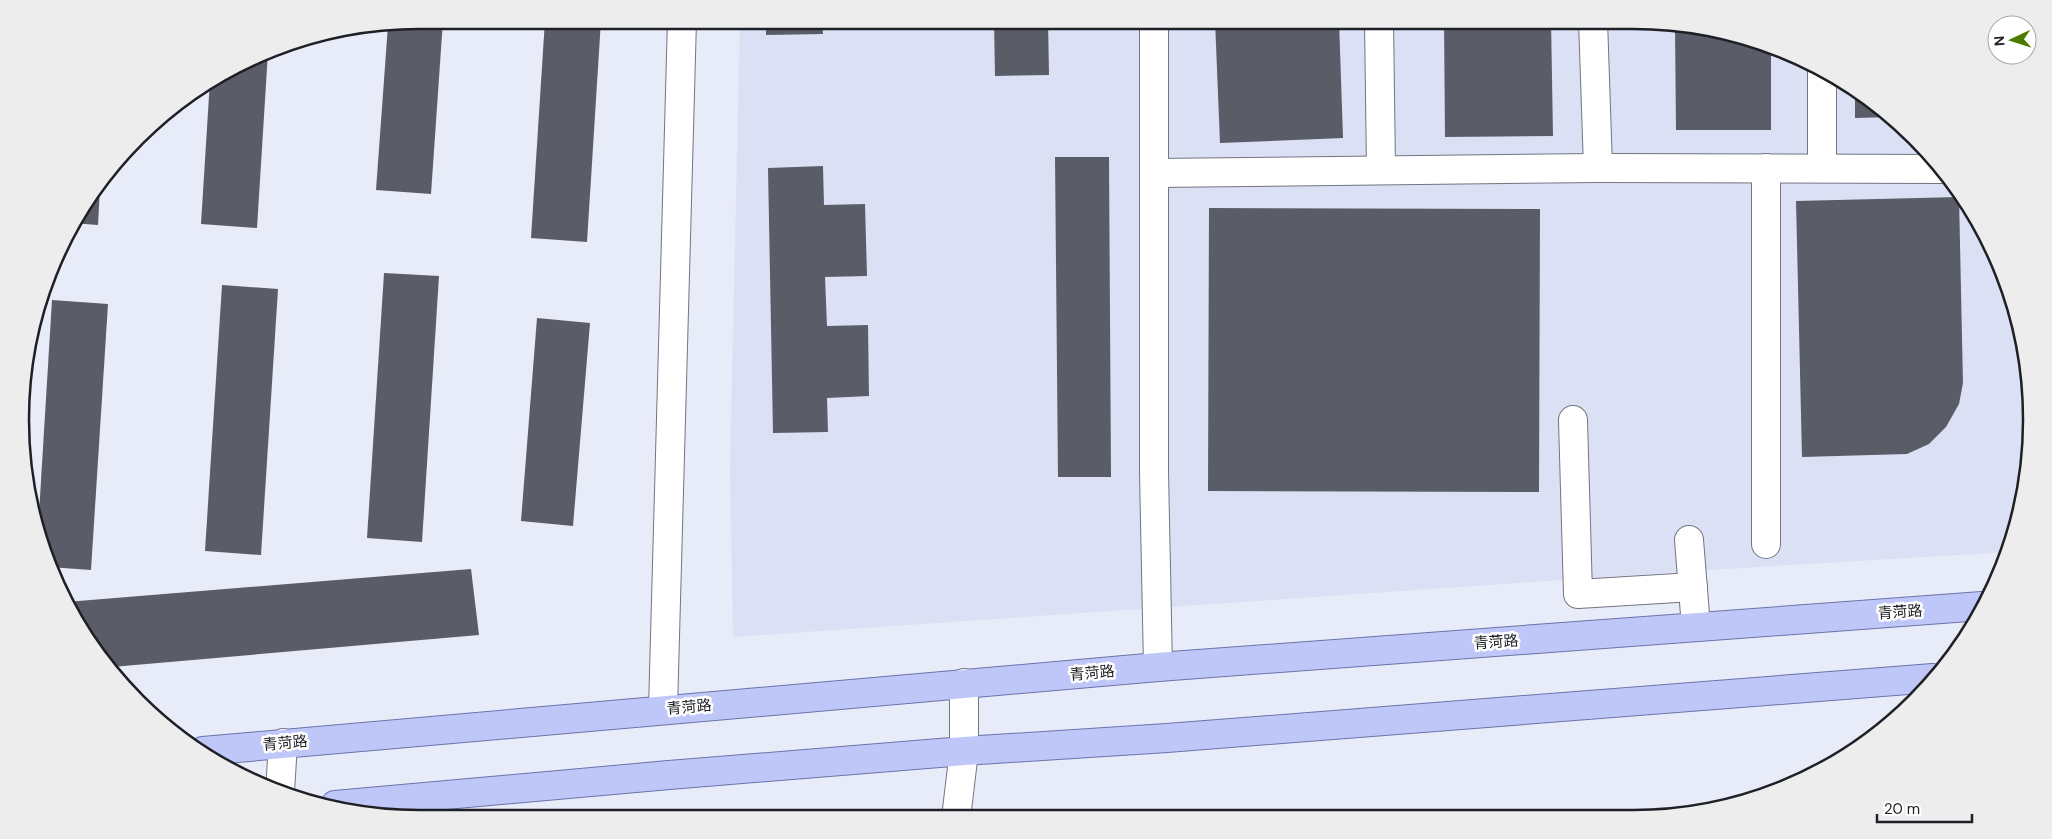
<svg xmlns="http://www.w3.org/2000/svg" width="2052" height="839" viewBox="0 0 2052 839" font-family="'DM Sans','Noto Sans SC',sans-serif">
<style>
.built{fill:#dbe0f4}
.building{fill:#5a5d68}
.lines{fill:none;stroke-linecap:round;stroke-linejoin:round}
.minor-casing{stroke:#727581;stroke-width:30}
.major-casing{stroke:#6a74ac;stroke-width:30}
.minor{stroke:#fff;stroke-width:28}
.major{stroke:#bec7f8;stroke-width:28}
.labels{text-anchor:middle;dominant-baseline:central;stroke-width:5;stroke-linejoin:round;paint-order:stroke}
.street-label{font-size:15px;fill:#1f2025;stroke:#fff}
.rim{fill:none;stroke:#1f2025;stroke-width:2.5}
</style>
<rect width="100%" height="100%" fill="#e8ebf8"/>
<!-- built -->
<path class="built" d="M740,20H1632L1761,41L1832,73L1896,119L1949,176L1991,243L2018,316L2020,325L2025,485L2011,548L2009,552L1692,571L733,637L730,468Z"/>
<!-- building -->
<g class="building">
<path d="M420,20H443L431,194L376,190L388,25Z"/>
<path d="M545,20H601L587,242L531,238Z"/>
<path d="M766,20H822L823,34L766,35Z"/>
<path d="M994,20H1048L1049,75L995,76Z"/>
<path d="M1215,20H1339L1343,138L1220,143Z"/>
<path d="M1444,20H1551L1553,136L1445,137Z"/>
<path d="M1675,27L1761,41L1771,46V130H1676Z"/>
<path d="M268,52L257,228L201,224L210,80L220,73Z"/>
<path d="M1855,90L1893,117L1855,118Z"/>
<path d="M1055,157H1109L1111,477H1058Z"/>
<path d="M823,166L824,205L865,204L867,276L825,277L827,326L868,325L869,396L827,398L828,432L773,433L768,168Z"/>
<path d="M100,188L98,225L72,223L73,220Z"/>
<path d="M1959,197L1963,383L1959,404L1946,427L1929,444L1907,454L1802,457L1796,201Z"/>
<path d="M1209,208L1540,209L1539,492L1208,491Z"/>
<path d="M384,273L439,276L422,542L367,538Z"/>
<path d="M222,285L278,289L261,555L205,551Z"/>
<path d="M52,300L108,304L91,570L49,567L38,530Z"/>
<path d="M537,318L590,323L573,526L521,521Z"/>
<path d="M471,569L479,635L112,667L87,641L66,602Z"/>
</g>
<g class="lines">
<defs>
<g id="minor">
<path d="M1154,20V472L1158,667"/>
<path d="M1379,20L1381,170"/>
<path d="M1593,20L1598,168"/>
<path d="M1822,167V69"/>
<path d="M1154,173L1598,168L1942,169"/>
<path d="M1573,420L1578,594L1693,587"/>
<path d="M1689,540L1696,627"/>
<path d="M1766,544V168"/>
<path d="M663,709L682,20"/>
<path d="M280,792L283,743"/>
<path d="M956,818L964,751V683"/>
</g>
<g id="major">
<path d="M203,751L1158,667L1982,606"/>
<path d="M335,805L669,775L964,751L1167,738L1933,678"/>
</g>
</defs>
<!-- minor casing -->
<use href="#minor" class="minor-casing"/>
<!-- major casing -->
<use href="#major" class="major-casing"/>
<!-- minor -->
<use href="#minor" class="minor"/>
<!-- major -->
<use href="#major" class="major"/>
</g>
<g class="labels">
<!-- street labels -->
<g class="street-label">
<text transform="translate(1900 612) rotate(-4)">青菏路</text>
<text transform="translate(1496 642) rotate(-4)">青菏路</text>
<text transform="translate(1092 673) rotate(-5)">青菏路</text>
<text transform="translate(689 707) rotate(-5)">青菏路</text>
<text transform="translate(285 743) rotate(-5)">青菏路</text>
</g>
</g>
<!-- crop -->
<path d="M0 0H2052V839H0ZM419 29H1633A390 390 0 0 1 2023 419V420A390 390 0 0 1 1633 810H419A390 390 0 0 1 29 420V419A390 390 0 0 1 419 29Z" fill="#ededee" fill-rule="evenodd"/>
<path class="rim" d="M419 29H1633A390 390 0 0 1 2023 419V420A390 390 0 0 1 1633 810H419A390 390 0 0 1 29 420V419A390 390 0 0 1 419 29Z"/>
<!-- north arrow -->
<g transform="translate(2012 40) rotate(266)"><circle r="24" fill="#ffffff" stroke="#a5a6a8"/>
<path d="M0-4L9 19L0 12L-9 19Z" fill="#4e7a00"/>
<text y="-8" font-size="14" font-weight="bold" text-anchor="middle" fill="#1f2025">N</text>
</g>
<!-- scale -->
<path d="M1877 814v8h95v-8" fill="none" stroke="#1f2025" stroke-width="2.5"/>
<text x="1884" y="814" font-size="15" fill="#1f2025" stroke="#ffffff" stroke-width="4" paint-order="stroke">20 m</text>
</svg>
